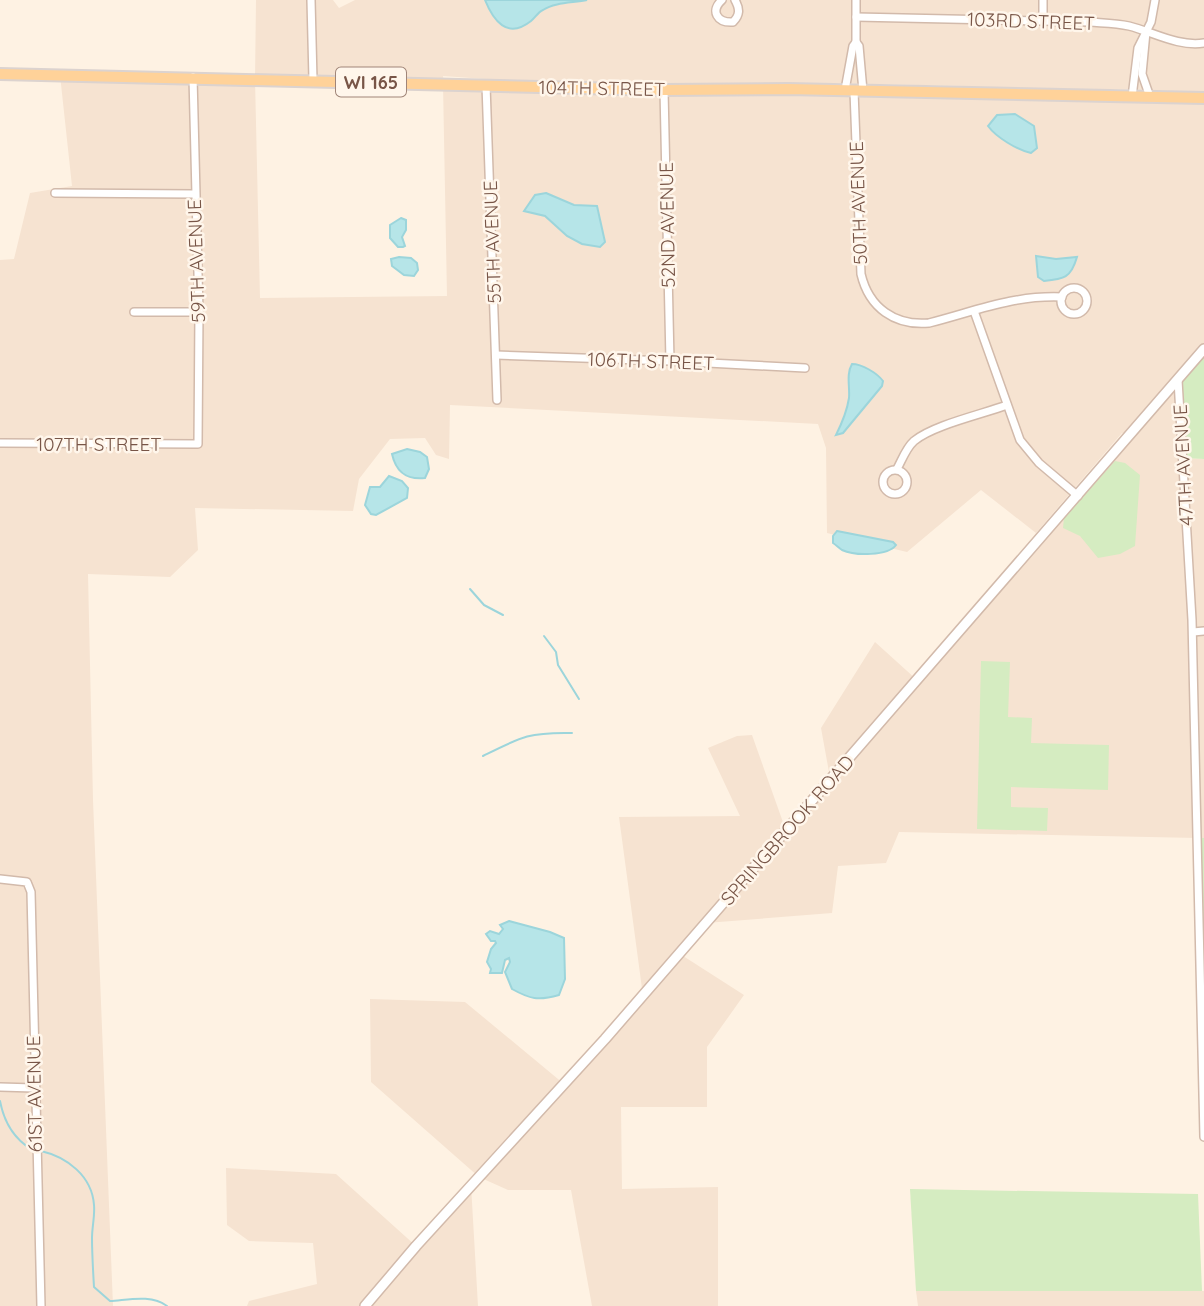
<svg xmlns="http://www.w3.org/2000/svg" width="1204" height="1306" viewBox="0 0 1204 1306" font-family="Quicksand,sans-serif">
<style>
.residential{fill:#f6e3d1;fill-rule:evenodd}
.green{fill:#d5ecc1}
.water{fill:#b6e5e8;stroke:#9cd5db;stroke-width:2}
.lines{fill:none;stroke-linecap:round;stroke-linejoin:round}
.stream{stroke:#9cd5db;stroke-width:2}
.minor-casing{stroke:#d2baab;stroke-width:10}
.tertiary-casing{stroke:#d2baab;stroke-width:12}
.primary-casing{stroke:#dcd3cf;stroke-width:14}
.minor{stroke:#fff;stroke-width:7}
.tertiary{stroke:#fff;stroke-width:9}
.primary{stroke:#ffd299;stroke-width:10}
.labels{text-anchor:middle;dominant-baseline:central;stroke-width:5;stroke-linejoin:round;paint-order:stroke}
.shield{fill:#fff6eb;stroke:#a08578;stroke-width:2}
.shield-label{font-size:18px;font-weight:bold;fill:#785547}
.street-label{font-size:19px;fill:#785547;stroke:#fff6eb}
</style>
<rect width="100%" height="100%" fill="#fef2e3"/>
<!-- residential -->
<g class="residential">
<path d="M256,0H333L339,8L355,0H1204V92L1115,89L1082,92L1023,91L964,86L826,83L700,86L542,83L443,76L444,83L1204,98V349L1182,458L1204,459V1137L1197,838L899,832L886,863L838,866L832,913L706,923L680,954L744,995L707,1047V1107H621L622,1189L718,1187V1306H592L571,1190H508L479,1177L371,1082L370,999L465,1002L564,1084L643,996L619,817L740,816L708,748L737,736L752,735L784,825L829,772L821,728L875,642L917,680L1128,437L1122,433L1036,533L981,490L907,552L827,533L826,448L818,424L450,405L449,459L436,455L425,438L390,439L359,479L353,511L195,508L198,550L170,577L88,574L93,800L113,1306H0V260L14,259L30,193L72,186L60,75L255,79ZM255,79L443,84L447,296L260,298Z"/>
<path d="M226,1168L336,1174L416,1246L471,1185L478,1306H247L249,1301L317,1284L313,1243L249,1241L227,1225Z"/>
<path d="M916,1291H1204V1306H918Z"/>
</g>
<!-- green -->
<g class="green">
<path d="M1204,349V459L1182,458L1178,380Z"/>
<path d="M1115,461L1125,463L1140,475L1135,546L1120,554L1098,558L1080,536L1063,528L1064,518Z"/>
<path d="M981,661L1010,662L1008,717L1032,718L1031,743L1109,745L1108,790L1011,787V807L1048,808L1047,831L977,829Z"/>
<path d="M1197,838H1204V1078Z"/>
<path d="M910,1189L1198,1194L1202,1291H916Z"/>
</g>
<!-- water -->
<g class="water">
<path d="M485,0H587C574,3 555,2 543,10C538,12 535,18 531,21C507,40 493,20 485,0Z"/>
<path d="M1015,114L1034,126L1037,148L1031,153C1017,150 996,137 988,126L997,115Z"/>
<path d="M546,193L574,205L597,206L605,242L600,247L582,244L567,236L545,216L524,211L535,195Z"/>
<path d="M401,218L406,220V230L402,237L405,246L403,247H398L390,238V225Z"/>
<path d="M1036,256L1056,259L1077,257C1071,278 1064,279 1044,281L1038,277Z"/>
<path d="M399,257L411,258L417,263L418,270L414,276L404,275L392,266L391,259Z"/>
<path d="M852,364C862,364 877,373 883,381L882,386L843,433L836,435C842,423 847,411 849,398C850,387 846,374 852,364Z"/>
<path d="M407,449L420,452L427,457L429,469L425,478C406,480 396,472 392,454Z"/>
<path d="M389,476L402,481L408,488L407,498L376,515L371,514L365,505L370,487H380Z"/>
<path d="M837,531L893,542L896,545C888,556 855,556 842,550C839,548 836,545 833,543V536Z"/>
<path d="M509,921L550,932L564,938L565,979L559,995C538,1001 530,999 512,989L505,972L510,962L509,958L505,960L502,973H490L491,969L487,962L491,949L496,943L495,941H491L486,934L490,931L499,934L503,929L500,925Z"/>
</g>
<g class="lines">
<!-- stream -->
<g class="stream">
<path d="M470,589L484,605L503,615"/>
<path d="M544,636L556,652L558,665L579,699"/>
<path d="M483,756C521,737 529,732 572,733"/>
<path d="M0,1101C4,1122 13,1138 31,1149"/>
<path d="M41,1151C67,1157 92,1176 94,1205C95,1216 92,1227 92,1238C92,1254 93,1270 94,1287L110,1301C128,1300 151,1294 167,1306"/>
</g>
<defs>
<g id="minor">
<path d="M311,0L313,80"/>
<path d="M722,0C710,11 717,23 733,22C740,15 740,9 735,0"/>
<path d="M856,0V42L859,46L863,91"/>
<path d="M856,17L1090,22C1102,23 1116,23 1129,26C1153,32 1178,47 1204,43"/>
<path d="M1043,20V0"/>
<path d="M1146,32L1142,74L1150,97"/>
<path d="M486,85L497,400"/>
<path d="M664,90L670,361"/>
<path d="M845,90L853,46L856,42"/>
<path d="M854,91L861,274C869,308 895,326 929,323C976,311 1013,295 1062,297"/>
<path d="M1132,97L1138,48L1151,22L1155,0"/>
<path d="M55,193L194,194"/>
<circle cx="1074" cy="301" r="13"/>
<path d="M974,311L1020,440L1039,463L1078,496"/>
<path d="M134,312H199"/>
<path d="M496,355L670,361L805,368"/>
<path d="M1178,380L1192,620L1204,1137"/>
<path d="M0,443L198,444L199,312L193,77"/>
<path d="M897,469C902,460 906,448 914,441C933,425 983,414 1007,405"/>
<circle cx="895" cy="482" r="12"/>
<path d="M1193,632L1204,631"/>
<path d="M0,879L27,882L31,892L41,1306"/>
<path d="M0,1087L34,1088"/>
</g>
<path id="tertiary" d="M365,1306L416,1246L605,1039L1204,349"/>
<path id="primary" d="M0,74L664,90L788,89L1204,98"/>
</defs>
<!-- minor casing -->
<use href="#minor" class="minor-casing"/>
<!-- tertiary casing -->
<use href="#tertiary" class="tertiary-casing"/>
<!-- primary casing -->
<use href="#primary" class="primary-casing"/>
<!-- minor -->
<use href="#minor" class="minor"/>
<!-- tertiary -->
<use href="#tertiary" class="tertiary"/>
<!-- primary -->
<use href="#primary" class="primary"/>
</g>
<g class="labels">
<!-- shield labels -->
<rect class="shield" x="336" y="67.5" width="70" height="29" rx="5"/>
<g class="shield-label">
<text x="371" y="82">WI 165</text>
</g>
<!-- street labels -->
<g class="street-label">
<text transform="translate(1031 21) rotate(2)">103RD STREET</text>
<text transform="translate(602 88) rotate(1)">104TH STREET</text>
<text transform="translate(858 203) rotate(-92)">50TH AVENUE</text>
<text transform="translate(667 225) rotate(-91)">52ND AVENUE</text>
<text transform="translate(492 242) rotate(-92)">55TH AVENUE</text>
<text transform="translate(196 261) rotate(-92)">59TH AVENUE</text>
<text transform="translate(651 361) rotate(2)">106TH STREET</text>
<text x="99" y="444">107TH STREET</text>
<text transform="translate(1183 465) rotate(-93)">47TH AVENUE</text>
<text transform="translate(787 830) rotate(-49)">SPRINGBROOK ROAD</text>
<text transform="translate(34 1094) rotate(-91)">61ST AVENUE</text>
</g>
</g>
</svg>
